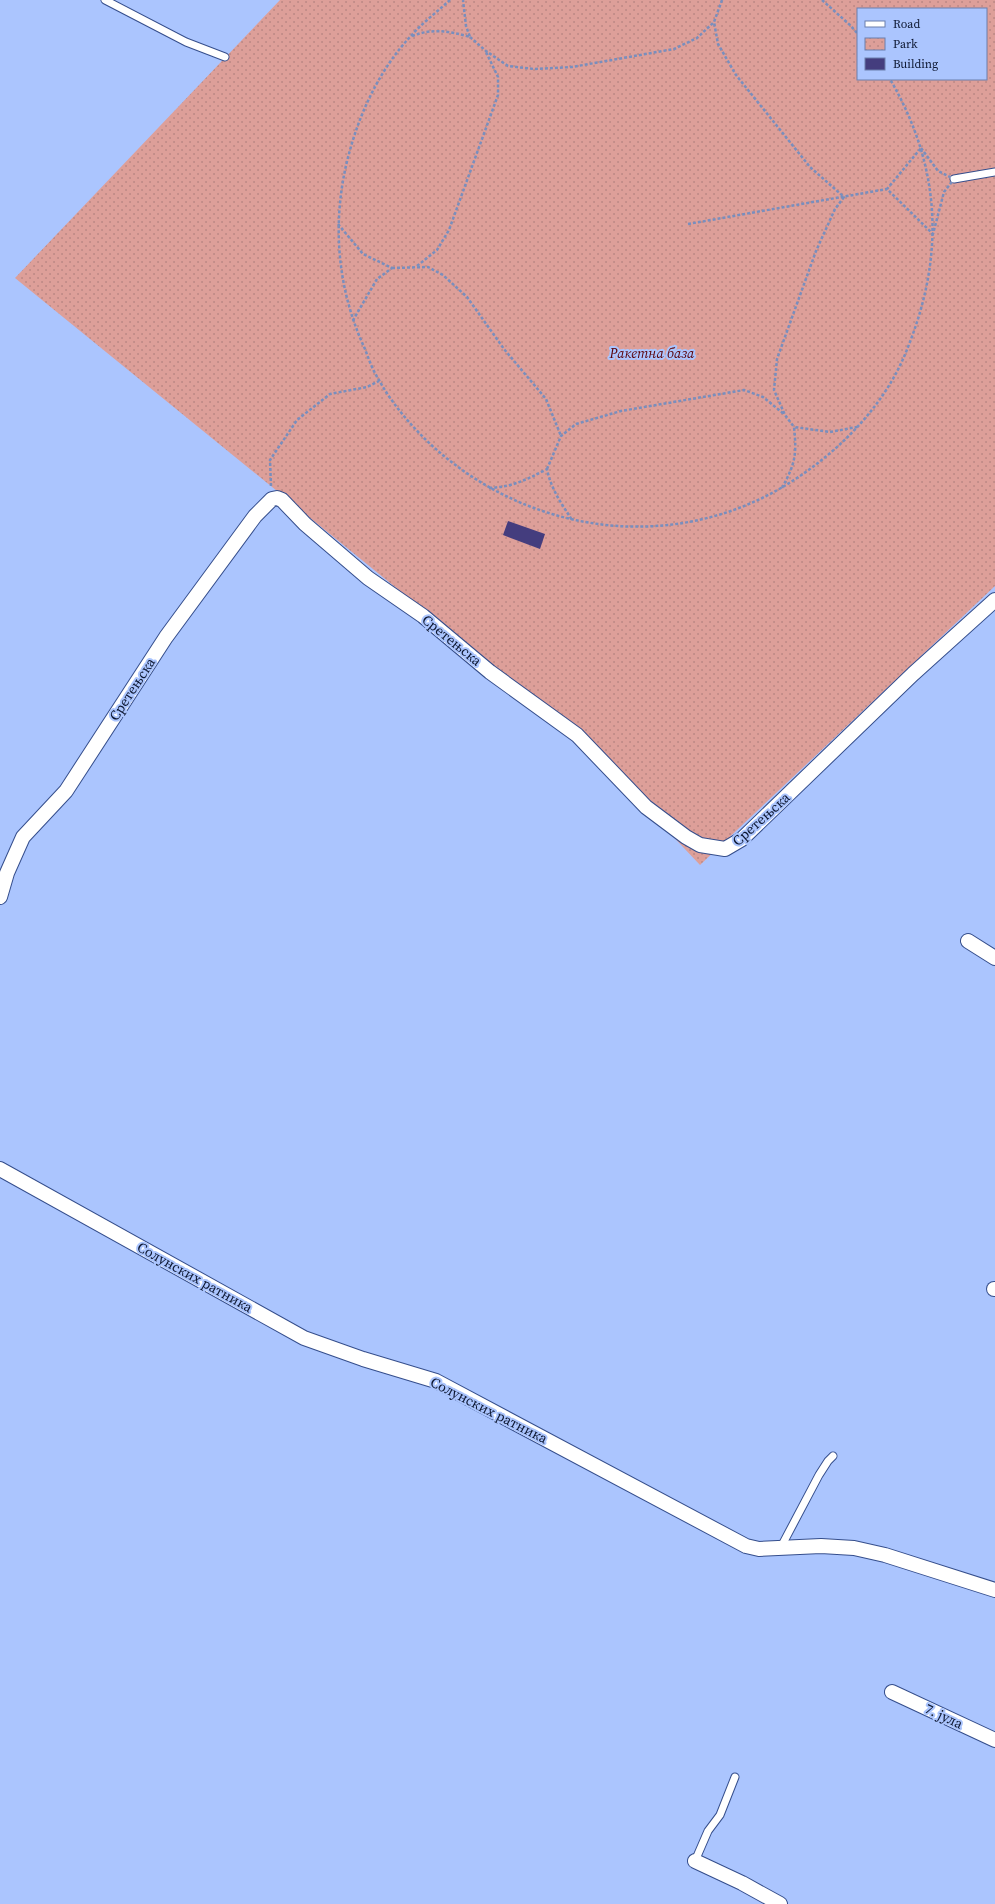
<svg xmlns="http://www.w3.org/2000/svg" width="995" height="1904" viewBox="0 0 995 1904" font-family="'Source Serif 4',serif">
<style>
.park{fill:url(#park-dots);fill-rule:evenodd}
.building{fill:#443d7e}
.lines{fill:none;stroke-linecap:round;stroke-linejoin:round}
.service-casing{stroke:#354e8c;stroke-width:9}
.minor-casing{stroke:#354e8c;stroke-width:16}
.path{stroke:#798ebd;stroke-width:2.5;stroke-dasharray:3 2;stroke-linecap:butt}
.service{stroke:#fff;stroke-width:7}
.minor{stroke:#fff;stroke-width:14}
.labels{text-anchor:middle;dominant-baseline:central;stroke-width:4;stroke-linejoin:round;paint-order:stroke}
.park-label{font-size:14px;font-style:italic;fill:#5a0007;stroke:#abc5fe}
.street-label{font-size:14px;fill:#0c1630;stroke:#abc5fe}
</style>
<defs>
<pattern id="park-dots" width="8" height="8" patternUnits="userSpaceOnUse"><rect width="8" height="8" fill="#dd9f99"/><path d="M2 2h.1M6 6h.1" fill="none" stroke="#bc8884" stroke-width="1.8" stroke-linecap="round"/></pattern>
</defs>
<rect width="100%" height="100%" fill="#abc5fe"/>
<!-- park -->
<path class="park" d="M280,0H995V586L700,865L577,735L15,278ZM858,9H986V79H858Z"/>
<!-- building -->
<path class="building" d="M508,521L545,534L540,549L503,535Z"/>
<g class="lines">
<defs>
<g id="service">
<path d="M105,0L186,42L225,57"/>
<path d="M954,179L995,172"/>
<path d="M781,1547L819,1475L828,1461L833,1456"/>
<path d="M695,1861L708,1831L720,1815L735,1777"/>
</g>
<g id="minor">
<path d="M0,897L7,873L23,837L66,791L166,637L255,516L272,499L277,498L282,500L305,524L368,578L423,616L490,672L577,735L646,807L686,837L700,845L725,849L742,839L913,674L995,600"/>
<path d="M968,941L995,958"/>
<path d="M0,1169L304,1338L363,1359L436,1381L746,1546L759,1549L821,1546L854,1548L885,1555L995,1590"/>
<path d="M994,1289H995"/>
<path d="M892,1692L995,1740"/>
<path d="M695,1861L742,1883L780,1904"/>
</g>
</defs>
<!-- service casing -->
<use href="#service" class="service-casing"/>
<!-- minor casing -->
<use href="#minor" class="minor-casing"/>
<!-- path -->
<g class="path">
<path d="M450,0C437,12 422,23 410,37C381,68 361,110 350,150C331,217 336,287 365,349C369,360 373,371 379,380C391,402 408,422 425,439C527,538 682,557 800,476C847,444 888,400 908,347C945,254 941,167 890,79"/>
<path d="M722,0L714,22L718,44L736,75L810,167L844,197L835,209L816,251L777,359L774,390L785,415L794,427"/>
<path d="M822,0L850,25L858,34"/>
<path d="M412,36C433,28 449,31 470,37L466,26L463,0"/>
<path d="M470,37L486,51L508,66L534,69L572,67L674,49L697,38L714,22"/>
<path d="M921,148L938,171L954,179L944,192L933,234L887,189Z"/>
<path d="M338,224L363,254L392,268L377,279L352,322"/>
<path d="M688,224L887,189"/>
<path d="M417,266L437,250L449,230L498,95V77L486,52"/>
<path d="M392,268L428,267L443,275L467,297L504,349L546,399L561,436"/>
<path d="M547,469L561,436L576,424L621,411L744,390L763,397L784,414"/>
<path d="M271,486L270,460L297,420L330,394L367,387L379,381"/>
<path d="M489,488C512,487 526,480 547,469C551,489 561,503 572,520"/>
<path d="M782,488C795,464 797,455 794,427L830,432L857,427"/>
</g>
<!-- service -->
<use href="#service" class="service"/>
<!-- minor -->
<use href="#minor" class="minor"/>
</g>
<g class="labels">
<!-- park labels -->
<g class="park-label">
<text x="652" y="353">Ракетна база</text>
</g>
<!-- street labels -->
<g class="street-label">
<text transform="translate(452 640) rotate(39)">Сретењска</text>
<text transform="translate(132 689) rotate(-57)">Сретењска</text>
<text transform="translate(761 819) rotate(-42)">Сретењска</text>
<text transform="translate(195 1277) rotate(29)">Солунских ратника</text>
<text transform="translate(489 1410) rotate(27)">Солунских ратника</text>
<text transform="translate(944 1716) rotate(25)">7. јула</text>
</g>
</g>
<!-- legend -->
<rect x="857" y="8" width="130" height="72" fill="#abc5fe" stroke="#6b7fac"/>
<rect x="865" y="21" width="20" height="6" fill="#ffffff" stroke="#6b7fac"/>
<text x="893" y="28" font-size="12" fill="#0c1630">Road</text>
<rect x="865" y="38" width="20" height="12" fill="url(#park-dots)" stroke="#6b7fac"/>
<text x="893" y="48" font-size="12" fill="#0c1630">Park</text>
<rect x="865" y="58" width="20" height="12" fill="#443d7e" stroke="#6b7fac"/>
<text x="893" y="68" font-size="12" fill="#0c1630">Building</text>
</svg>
